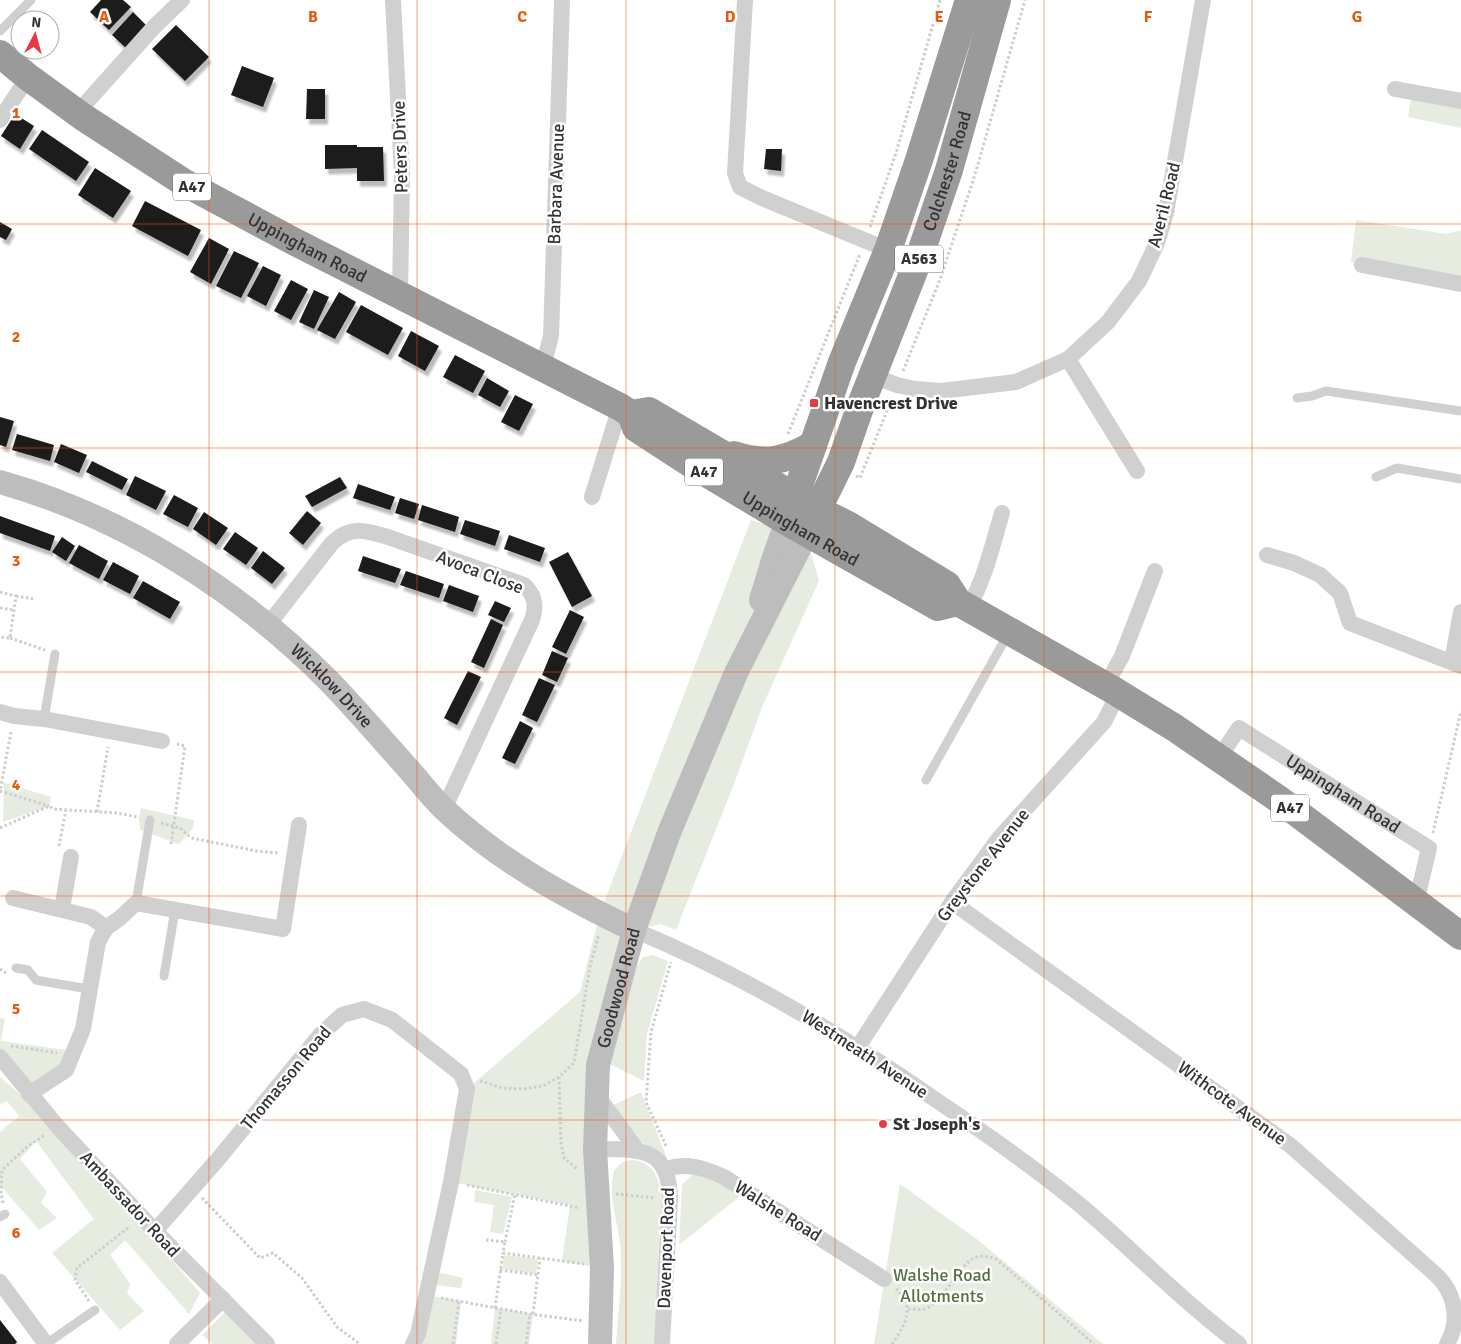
<svg xmlns="http://www.w3.org/2000/svg" width="1461" height="1344" viewBox="0 0 1461 1344" font-family="Signika,sans-serif">
<style>
.green{fill:#e6ecdf}
.building{fill:#1a1a1a;filter:url(#shadow)}
.lines{fill:none;stroke-linecap:round;stroke-linejoin:round}
.path{stroke:#cdcdcd;stroke-width:3;stroke-dasharray:2.5 2.5;stroke-linecap:butt}
.lane{stroke:#d0d0d0;stroke-width:9}
.street{stroke:#d0d0d0;stroke-width:16}
.secondary{stroke:#bdbdbd;stroke-width:24}
.highway{stroke:#9a9a9a;stroke-width:28}
.grid{fill:none;stroke:#e8590c;stroke-width:1;stroke-opacity:0.55}
.poi-dot{fill:#e63946;stroke:#fff;stroke-width:2}
.labels{text-anchor:middle;dominant-baseline:central;stroke-width:5;stroke-linejoin:round;paint-order:stroke}
.shield{fill:#fff;stroke:#707070;stroke-width:1}
.shield-label{font-size:16px;font-weight:bold;fill:#333}
.street-label{font-size:18px;fill:#333;stroke:#fff}
.poi-label{font-size:18px;font-weight:bold;fill:#333;stroke:#fff;text-anchor:start}
.park-label{font-size:18px;fill:#56703f;stroke:#fff}
.grid-label{font-size:16px;text-anchor:middle;font-weight:bold;fill:#e8590c;stroke:#fff;stroke-width:5;stroke-linejoin:round;paint-order:stroke}
</style>
<defs>
<filter id="shadow"><feDropShadow dx="3" dy="5.5" stdDeviation="1" flood-color="#0004"/></filter>
</defs>
<rect width="100%" height="100%" fill="#fff"/>
<!-- green -->
<g class="green">
<path d="M1412,92L1461,101V128L1408,117Z"/>
<path d="M1356,220L1446,234L1461,230V284L1351,262Z"/>
<path d="M751,520L806,536L819,581L762,707L734,784L676,930L661,924L634,930L595,1061L602,1268L562,1261L570,1205L451,1182L467,1089L580,992L600,913Z"/>
<path d="M2,782L51,797L49,806L3,822L4,788Z"/>
<path d="M141,808L194,820L193,828L179,844L140,830L139,818Z"/>
<path d="M653,955L668,961L647,1034L644,1081L608,1063L636,968L643,957Z"/>
<path d="M0,1018L5,1019L1,1041L74,1051L29,1094L0,1057Z"/>
<path d="M0,1077L58,1127L200,1293L189,1314L125,1240L110,1255L130,1284L127,1293L144,1311L120,1330L52,1253L94,1219L36,1141L20,1159L47,1192L41,1203L57,1218L39,1230L0,1185V1132L19,1116L7,1101L0,1104Z"/>
<path d="M641,1092L668,1161L630,1134L607,1108Z"/>
<path d="M632,1160C656,1162 659,1181 663,1201L656,1344H616C618,1315 622,1285 621,1256C621,1232 608,1199 613,1175C615,1166 623,1161 632,1160Z"/>
<path d="M700,1167L744,1193L679,1245L682,1185Z"/>
<path d="M900,1184L978,1240L1103,1344H874Z"/>
<path d="M475,1190L512,1197L503,1234L490,1232L494,1205L474,1202Z"/>
<path d="M504,1255L538,1259L536,1274L503,1269Z"/>
<path d="M437,1272L463,1278L461,1288L434,1285Z"/>
<path d="M426,1295L461,1301L456,1344H413Z"/>
<path d="M230,1307L264,1344H213L202,1335Z"/>
<path d="M495,1308L533,1314L529,1344H491Z"/>
</g>
<!-- building -->
<g class="building">
<path d="M101,0H123L131,7L109,30L90,12Z"/>
<path d="M133,12L148,27L127,49L112,35Z"/>
<path d="M176,25L209,57L185,81L152,49Z"/>
<path d="M242,66L274,78L263,107L231,95Z"/>
<path d="M307,89H325V119H306Z"/>
<path d="M15,114L34,126L20,149L1,136Z"/>
<path d="M42,130L89,162L76,181L29,149Z"/>
<path d="M325,145H357V147H383L384,181H357V168L325,169Z"/>
<path d="M766,149H782L781,171L764,169Z"/>
<path d="M95,168L131,191L113,218L78,195Z"/>
<path d="M145,201L201,230L188,256L132,226Z"/>
<path d="M0,222L12,229L6,240L0,237Z"/>
<path d="M209,238L229,249L211,284L190,272Z"/>
<path d="M234,251L259,263L241,298L216,286Z"/>
<path d="M263,266L281,275L266,306L247,296Z"/>
<path d="M291,280L308,289L291,320L274,311Z"/>
<path d="M314,290L329,297L314,329L299,322Z"/>
<path d="M339,292L356,302L335,339L317,330Z"/>
<path d="M361,305L403,328L388,355L346,332Z"/>
<path d="M411,331L439,346L425,371L398,356Z"/>
<path d="M455,355L485,371L473,393L443,377Z"/>
<path d="M487,378L509,391L500,407L478,395Z"/>
<path d="M515,395L533,404L519,431L501,422Z"/>
<path d="M0,417L14,421L6,447L0,445Z"/>
<path d="M17,434L54,445L50,461L12,450Z"/>
<path d="M61,444L87,455L79,473L54,462Z"/>
<path d="M92,461L128,479L122,490L86,472Z"/>
<path d="M135,476L166,491L156,510L126,495Z"/>
<path d="M340,477L347,488L312,507L305,496Z"/>
<path d="M358,484L395,497L390,510L353,498Z"/>
<path d="M174,495L198,508L188,527L163,514Z"/>
<path d="M400,498L419,504L414,519L395,513Z"/>
<path d="M422,505L459,517L455,532L418,520Z"/>
<path d="M307,511L321,523L303,545L289,533Z"/>
<path d="M204,512L228,528L216,545L193,529Z"/>
<path d="M0,516L55,536L50,551L0,533Z"/>
<path d="M465,520L500,531L495,546L460,534Z"/>
<path d="M235,532L258,548L246,565L223,549Z"/>
<path d="M509,535L545,548L540,562L504,549Z"/>
<path d="M62,537L75,546L66,561L52,552Z"/>
<path d="M79,545L108,561L99,579L69,563Z"/>
<path d="M263,551L285,568L272,584L251,568Z"/>
<path d="M568,552L592,596L572,607L549,562Z"/>
<path d="M363,556L401,569L395,583L358,571Z"/>
<path d="M113,562L139,576L130,594L103,580Z"/>
<path d="M406,571L444,584L439,598L400,585Z"/>
<path d="M143,581L180,602L170,619L133,598Z"/>
<path d="M449,585L479,596L473,612L443,601Z"/>
<path d="M495,601L511,608L504,622L488,615Z"/>
<path d="M570,610L584,617L566,654L552,647Z"/>
<path d="M491,619L503,625L484,668L471,662Z"/>
<path d="M552,651L568,658L557,682L542,675Z"/>
<path d="M468,671L481,677L457,725L444,718Z"/>
<path d="M539,678L555,685L537,722L522,715Z"/>
<path d="M520,721L533,728L515,764L502,758Z"/>
<path d="M0,1320L17,1342L15,1344H0Z"/>
</g>
<g class="lines">
<!-- path -->
<g class="path">
<path d="M870,227L896,153L940,0"/>
<path d="M903,371L939,282L974,178L1025,0"/>
<path d="M788,434L860,254"/>
<path d="M856,476L860,478L892,398"/>
<path d="M0,592L16,596L10,638L0,637"/>
<path d="M16,596L34,599"/>
<path d="M0,608L14,610"/>
<path d="M10,638L45,650"/>
<path d="M11,732L0,791L49,806"/>
<path d="M97,812L108,747"/>
<path d="M161,823L180,828L191,838L257,851L279,853"/>
<path d="M0,828L49,806L54,809L117,813L138,817"/>
<path d="M1433,833L1461,711"/>
<path d="M171,844L185,746L177,744"/>
<path d="M59,846L66,810"/>
<path d="M0,969L6,973"/>
<path d="M11,1046L57,1053"/>
<path d="M559,1077L561,1144L564,1158L577,1169"/>
<path d="M480,1081L503,1088L523,1089L543,1086L559,1077L574,1063L590,966L599,934"/>
<path d="M666,1146L646,1102L651,1032L671,962"/>
<path d="M467,1185L580,1208"/>
<path d="M616,1194L655,1198"/>
<path d="M202,1198L260,1258L273,1253L302,1278L337,1327L360,1344"/>
<path d="M3,1203L1,1193L2,1170L28,1146L45,1135"/>
<path d="M486,1240L505,1242L503,1253L584,1264"/>
<path d="M505,1242L515,1194"/>
<path d="M500,1270L538,1275"/>
<path d="M441,1298L530,1314L583,1321"/>
<path d="M89,1301L75,1280L77,1268L129,1227"/>
<path d="M495,1308L503,1253"/>
<path d="M908,1309C912,1309 919,1310 924,1309C945,1304 958,1262 977,1257C983,1255 989,1257 996,1259L1094,1344"/>
<path d="M533,1314L540,1258"/>
<path d="M453,1344L459,1301"/>
<path d="M496,1344L501,1309"/>
<path d="M526,1344L530,1314"/>
<path d="M892,1344C904,1326 917,1307 896,1289"/>
</g>
<!-- lane -->
<g class="lane">
<path d="M0,31L31,0"/>
<path d="M1297,398L1312,396L1326,391L1461,411"/>
<path d="M1376,477L1397,468L1461,479"/>
<path d="M44,719L55,654"/>
<path d="M926,780L1008,634"/>
<path d="M136,903L150,820"/>
<path d="M16,968L28,970L36,980L41,981L89,989"/>
<path d="M164,976L175,910"/>
<path d="M0,1217L5,1214"/>
<path d="M46,1344L95,1310"/>
</g>
<!-- street -->
<g class="street">
<path d="M393,0L402,175L400,295"/>
<path d="M745,0L735,173L740,187L762,198L888,250"/>
<path d="M1395,89L1461,101"/>
<path d="M77,113L154,27L182,0"/>
<path d="M0,120L28,77"/>
<path d="M1362,265L1461,284"/>
<path d="M1068,359L1137,471"/>
<path d="M543,367L551,336L562,0"/>
<path d="M873,376L897,385L915,389L941,391L1016,382L1068,359L1108,322L1139,281L1157,243L1166,213L1203,0"/>
<path d="M592,497L620,407"/>
<path d="M1267,555L1294,563L1320,575L1340,593L1350,623L1461,666"/>
<path d="M968,608C985,579 992,546 1002,513"/>
<path d="M268,625L332,543C351,525 365,530 388,537L524,585C535,595 537,606 532,620L444,809"/>
<path d="M1452,662L1461,612"/>
<path d="M0,712L14,716L44,719L162,741"/>
<path id="s1" d="M1219,758L1239,728L1429,848L1416,903"/>
<path d="M13,898L91,917L106,928"/>
<path d="M952,902L1291,1146L1434,1273C1455,1291 1461,1320 1447,1344"/>
<path d="M62,909L71,857"/>
<path d="M634,930C743,975 839,1033 936,1100C985,1133 1034,1167 1080,1205C1117,1236 1152,1271 1189,1303C1205,1317 1222,1331 1239,1344"/>
<path d="M858,1047L952,902L1000,837L1104,722L1113,704L1111,676L1122,656L1155,571"/>
<path d="M0,1057L58,1127L155,1231L267,1344"/>
<path d="M29,1094L66,1070L83,1029L98,942L106,928L120,918L136,903L283,929L299,825"/>
<path d="M596,1094L637,1150"/>
<path d="M595,1149C638,1149 670,1146 670,1200L662,1344"/>
<path d="M666,1169C687,1162 704,1168 724,1177L884,1279"/>
<path d="M155,1231L219,1158L321,1034L342,1015L364,1009L392,1020L461,1074L467,1089L451,1182L418,1334L413,1344"/>
<path d="M0,1282L46,1344"/>
<path d="M177,1344L223,1299"/>
</g>
<!-- secondary -->
<g class="secondary">
<path id="s2" d="M0,482C124,517 237,589 328,680C357,710 385,743 413,774C423,786 433,799 444,809C499,861 567,898 634,930"/>
<path d="M761,600L774,557L793,504"/>
<path id="s3" d="M600,1344L602,1268L595,1149L598,1065L634,930L669,833L736,673L807,533"/>
</g>
<!-- highway -->
<g class="highway">
<path id="s4" d="M0,54L28,77L83,117L183,182L295,242L620,407L631,414L636,428L693,465L786,521L938,607L958,602"/>
<path d="M631,414L649,411L818,510L848,525L947,585L958,602L1113,690L1175,728L1277,798L1461,936"/>
<path d="M734,455C766,465 785,461 813,445"/>
<path d="M795,497L842,362L888,250L919,160L969,0"/>
<path id="s5" d="M810,525L841,462L862,402L919,258L949,170L997,0"/>
</g>
</g>
<!-- grid -->
<path class="grid" d="M209,0V1344M417,0V1344M626,0V1344M835,0V1344M1044,0V1344M1252,0V1344M0,224H1461M0,448H1461M0,672H1461M0,896H1461M0,1120H1461"/>
<!-- markers -->
<g class="poi-dot">
<rect x="809" y="398" width="10" height="10" rx="2.5"/>
<circle cx="883" cy="1124" r="5"/>
</g>
<g class="labels">
<!-- shield labels -->
<g class="shield">
<rect x="173" y="173.5" width="38" height="27" rx="4"/>
<rect x="895" y="245.5" width="48" height="27" rx="4"/>
<rect x="685" y="458.5" width="38" height="27" rx="4"/>
<rect x="1271" y="794.5" width="38" height="27" rx="4"/>
</g>
<g class="shield-label">
<text x="192" y="187">A47</text>
<text x="919" y="259">A563</text>
<text x="704" y="472">A47</text>
<text x="1290" y="808">A47</text>
</g>
<!-- street labels -->
<g class="street-label">
<text transform="translate(400 147) rotate(-92)">Peters Drive</text>
<text stroke="none"><textPath href="#s5" startOffset="380">Colchester Road</textPath></text>
<text transform="translate(556 184) rotate(-88)">Barbara Avenue</text>
<text transform="translate(1164 205) rotate(-76)">Averil Road</text>
<text stroke="none"><textPath href="#s4" startOffset="364">Uppingham Road</textPath></text>
<text stroke="none"><textPath href="#s4" startOffset="936">Uppingham Road</textPath></text>
<text transform="translate(480 572) rotate(21)">Avoca Close</text>
<text stroke="none"><textPath href="#s2" startOffset="394">Wicklow Drive</textPath></text>
<text stroke="none"><textPath href="#s1" startOffset="159">Uppingham Road</textPath></text>
<text transform="translate(983 865) rotate(-52)">Greystone Avenue</text>
<text stroke="none"><textPath href="#s3" startOffset="359">Goodwood Road</textPath></text>
<text transform="translate(865 1054) rotate(33)">Westmeath Avenue</text>
<text transform="translate(286 1078) rotate(-50)">Thomasson Road</text>
<text transform="translate(1232 1103) rotate(36)">Withcote Avenue</text>
<text transform="translate(130 1204) rotate(47)">Ambassador Road</text>
<text transform="translate(778 1211) rotate(32)">Walshe Road</text>
<text transform="translate(666 1248) rotate(-88)">Davenport Road</text>
</g>
<!-- poi labels -->
<g class="poi-label">
<text x="824" y="403">Havencrest Drive</text>
<text x="893" y="1124">St Joseph's</text>
</g>
<!-- park labels -->
<g class="park-label">
<text x="942" y="1275">Walshe Road<tspan x="942" dy="21">Allotments</tspan></text>
</g>
</g>
<g class="grid-label">
<text x="104" y="22">A</text>
<text x="313" y="22">B</text>
<text x="522" y="22">C</text>
<text x="730" y="22">D</text>
<text x="939" y="22">E</text>
<text x="1148" y="22">F</text>
<text x="1357" y="22">G</text>
<text x="16" y="118">1</text>
<text x="16" y="342">2</text>
<text x="16" y="566">3</text>
<text x="16" y="790">4</text>
<text x="16" y="1014">5</text>
<text x="16" y="1238">6</text>
</g>
<!-- north arrow -->
<g transform="translate(35 35) rotate(6)"><circle r="24" fill="#ffffff" stroke="#adadad"/>
<path d="M0-4L9 19L0 12L-9 19Z" fill="#e63946"/>
<text y="-8" font-size="14" font-weight="bold" text-anchor="middle" fill="#333333">N</text>
</g>
</svg>
